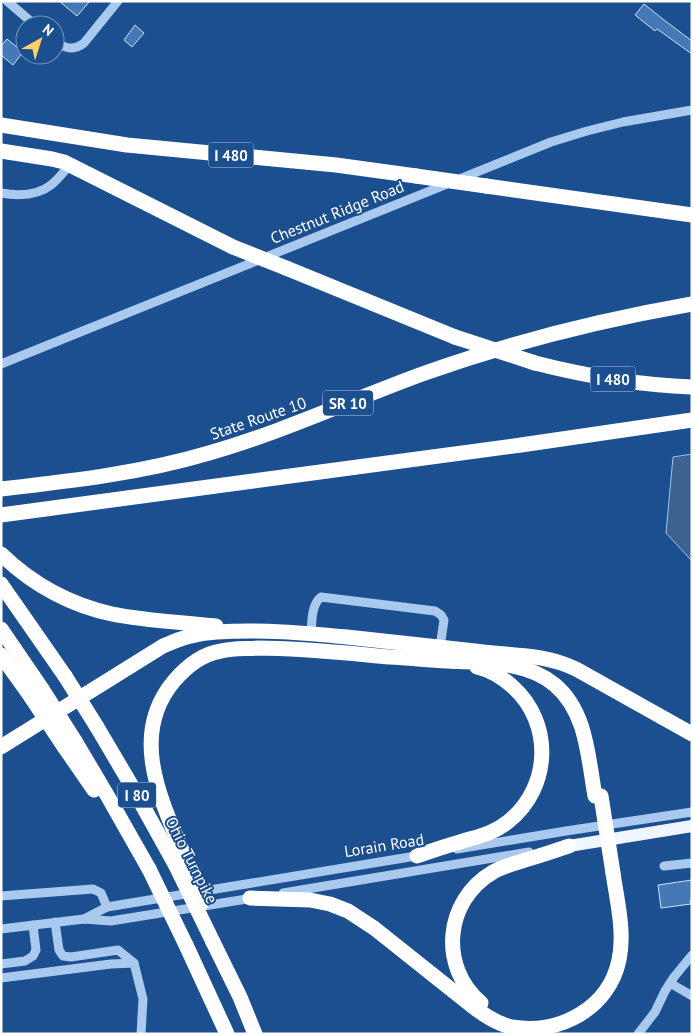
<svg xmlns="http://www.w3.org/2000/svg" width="693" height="1035" viewBox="0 0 693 1035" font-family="'PT Sans',sans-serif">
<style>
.water{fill:#3c6290;stroke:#9cc4f0}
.building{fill:#4478b7;stroke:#cfe3fa}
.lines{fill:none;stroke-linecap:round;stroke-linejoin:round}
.minor{stroke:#a9c9ee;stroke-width:9}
.major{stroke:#f0f6ff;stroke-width:12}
.highway{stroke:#fff;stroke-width:15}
.highway-bridge{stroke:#fff;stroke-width:15}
.labels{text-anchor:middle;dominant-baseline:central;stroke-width:4;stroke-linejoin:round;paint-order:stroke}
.shield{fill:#1b4f8f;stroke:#bbcadd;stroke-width:1}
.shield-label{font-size:15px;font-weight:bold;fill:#fff}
.street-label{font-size:16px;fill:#fff;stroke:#1b4f8f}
</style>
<rect width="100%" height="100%" fill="#1b4f8f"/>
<!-- water -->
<path class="water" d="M692,454V561L666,533L673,457Z"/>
<!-- building -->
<g class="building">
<path d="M59,1H90L77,16Z"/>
<path d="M644,4L664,20L692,41V54L657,29L655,31L635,15Z"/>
<path d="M135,25L144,33L132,47L124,40Z"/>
<path d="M7,39L23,52L13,65L1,55V46Z"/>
<path d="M692,880V900H690L691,904L661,908L658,885Z"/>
</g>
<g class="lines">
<!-- minor -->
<g class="minor">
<path d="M7,1L35,25"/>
<path d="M55,41C65,49 74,51 84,43L118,1"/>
<path d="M1,193C18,196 37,196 51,185C58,180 64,171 70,165"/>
<path d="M1,364L551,142L587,131L623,122L692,110"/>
<path d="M311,634C312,622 311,605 321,597L435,611L441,615L444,620L440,647"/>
<path d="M457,849L566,831L692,812"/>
<path d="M664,866L692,863"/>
<path d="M283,893L529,852"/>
<path d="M1,896L93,889L101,893L107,907"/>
<path d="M84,919L107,907L422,855"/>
<path d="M55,922L59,950L63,956L71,957L118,950L134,963L143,999L141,1034"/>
<path d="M1,929L84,919L111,921L253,898"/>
<path d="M1,964L25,961L33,956L36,950L33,925"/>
<path d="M1,978L111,964L134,963"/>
<path d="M670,983L692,996"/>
<path d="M638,1034L655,1012L665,991L674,977L692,955"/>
</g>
<!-- major -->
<path class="major" d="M569,846L692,826"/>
<!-- highway -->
<g class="highway">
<path d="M1,125L127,145L336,165L416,176"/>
<path d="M1,151L52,159L64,162L233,247"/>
<path d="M486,186L692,215"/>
<path d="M286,268L455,337"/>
<path d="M535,363C586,376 638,385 692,387"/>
<path d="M1,489C71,481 142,473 209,453C283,432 353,399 425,373C512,342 601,320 692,304"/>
<path d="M1,515L521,445L692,420"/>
<path d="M1,554C32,584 71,605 112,614C146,621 182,622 216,626"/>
<path d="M1,584L65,676"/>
<path d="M1,629L42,689"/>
<path d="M1,655L31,697"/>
<path d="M97,727L130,783L175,864"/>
<path d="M75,741L107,795L149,869"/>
<path d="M1,747L163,646C180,638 198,633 217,632C260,629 304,633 347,637C389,642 432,646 475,651C511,656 542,653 576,669L692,734"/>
<path d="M65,748L94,790"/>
<path d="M417,856C431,851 446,846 460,842C479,836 493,834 509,821C551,787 553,723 513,687C503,678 490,670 477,667"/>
<path d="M187,862C163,804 127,737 174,681C186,667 202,654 221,651C233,648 246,649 258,648C302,648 346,653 390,657C409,658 428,660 447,661C482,663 526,660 555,685C587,712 588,758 595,796"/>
<path d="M250,898L310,900L330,904L348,911L374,928L472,1006C484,1015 497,1024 512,1027C560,1035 609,1008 619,960C625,932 617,901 613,873"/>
<path d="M213,942L240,997L255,1034"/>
<path d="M186,945L227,1034"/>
<path d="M481,1003C439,967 444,901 493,872C503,866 514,864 525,860C540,856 554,851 569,846"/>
</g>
<!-- highway-bridge -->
<g class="highway-bridge">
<path d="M416,176L486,186"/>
<path d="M233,247L286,268"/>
<path d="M455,337L535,363"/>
<path d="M65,676L97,727"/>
<path d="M42,689L75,741"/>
<path d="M31,697L65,748"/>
<path d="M601,796L613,873"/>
<path d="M187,862L203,902"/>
<path d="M175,864L213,942"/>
<path d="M149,869L186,945"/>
</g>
</g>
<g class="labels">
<!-- shield labels -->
<g class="shield">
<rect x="208.5" y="142.5" width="45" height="25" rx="4"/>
<rect x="590.5" y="366.5" width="45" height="25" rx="4"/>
<rect x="323" y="390.5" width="50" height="25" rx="4"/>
<rect x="118" y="782.5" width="38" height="25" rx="4"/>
</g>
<g class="shield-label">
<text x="231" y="155">I 480</text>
<text x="613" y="379">I 480</text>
<text x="348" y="403">SR 10</text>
<text x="137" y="795">I 80</text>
</g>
<!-- street labels -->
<g class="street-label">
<text transform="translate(337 212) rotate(-22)">Chestnut Ridge Road</text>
<text transform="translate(258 418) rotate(-19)">State Route 10</text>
<text transform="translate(384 845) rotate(-9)">Lorain Road</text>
<text transform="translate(192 860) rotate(63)">Ohio Turnpike</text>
</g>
</g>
<!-- border -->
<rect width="693" height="1035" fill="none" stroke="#ffffff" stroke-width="5"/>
<!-- north arrow -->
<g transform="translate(40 40) rotate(39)"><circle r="24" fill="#1b4f8f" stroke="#7695bc"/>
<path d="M0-4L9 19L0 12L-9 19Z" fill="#ffd166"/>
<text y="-8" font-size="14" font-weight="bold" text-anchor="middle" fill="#ffffff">N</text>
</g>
</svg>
